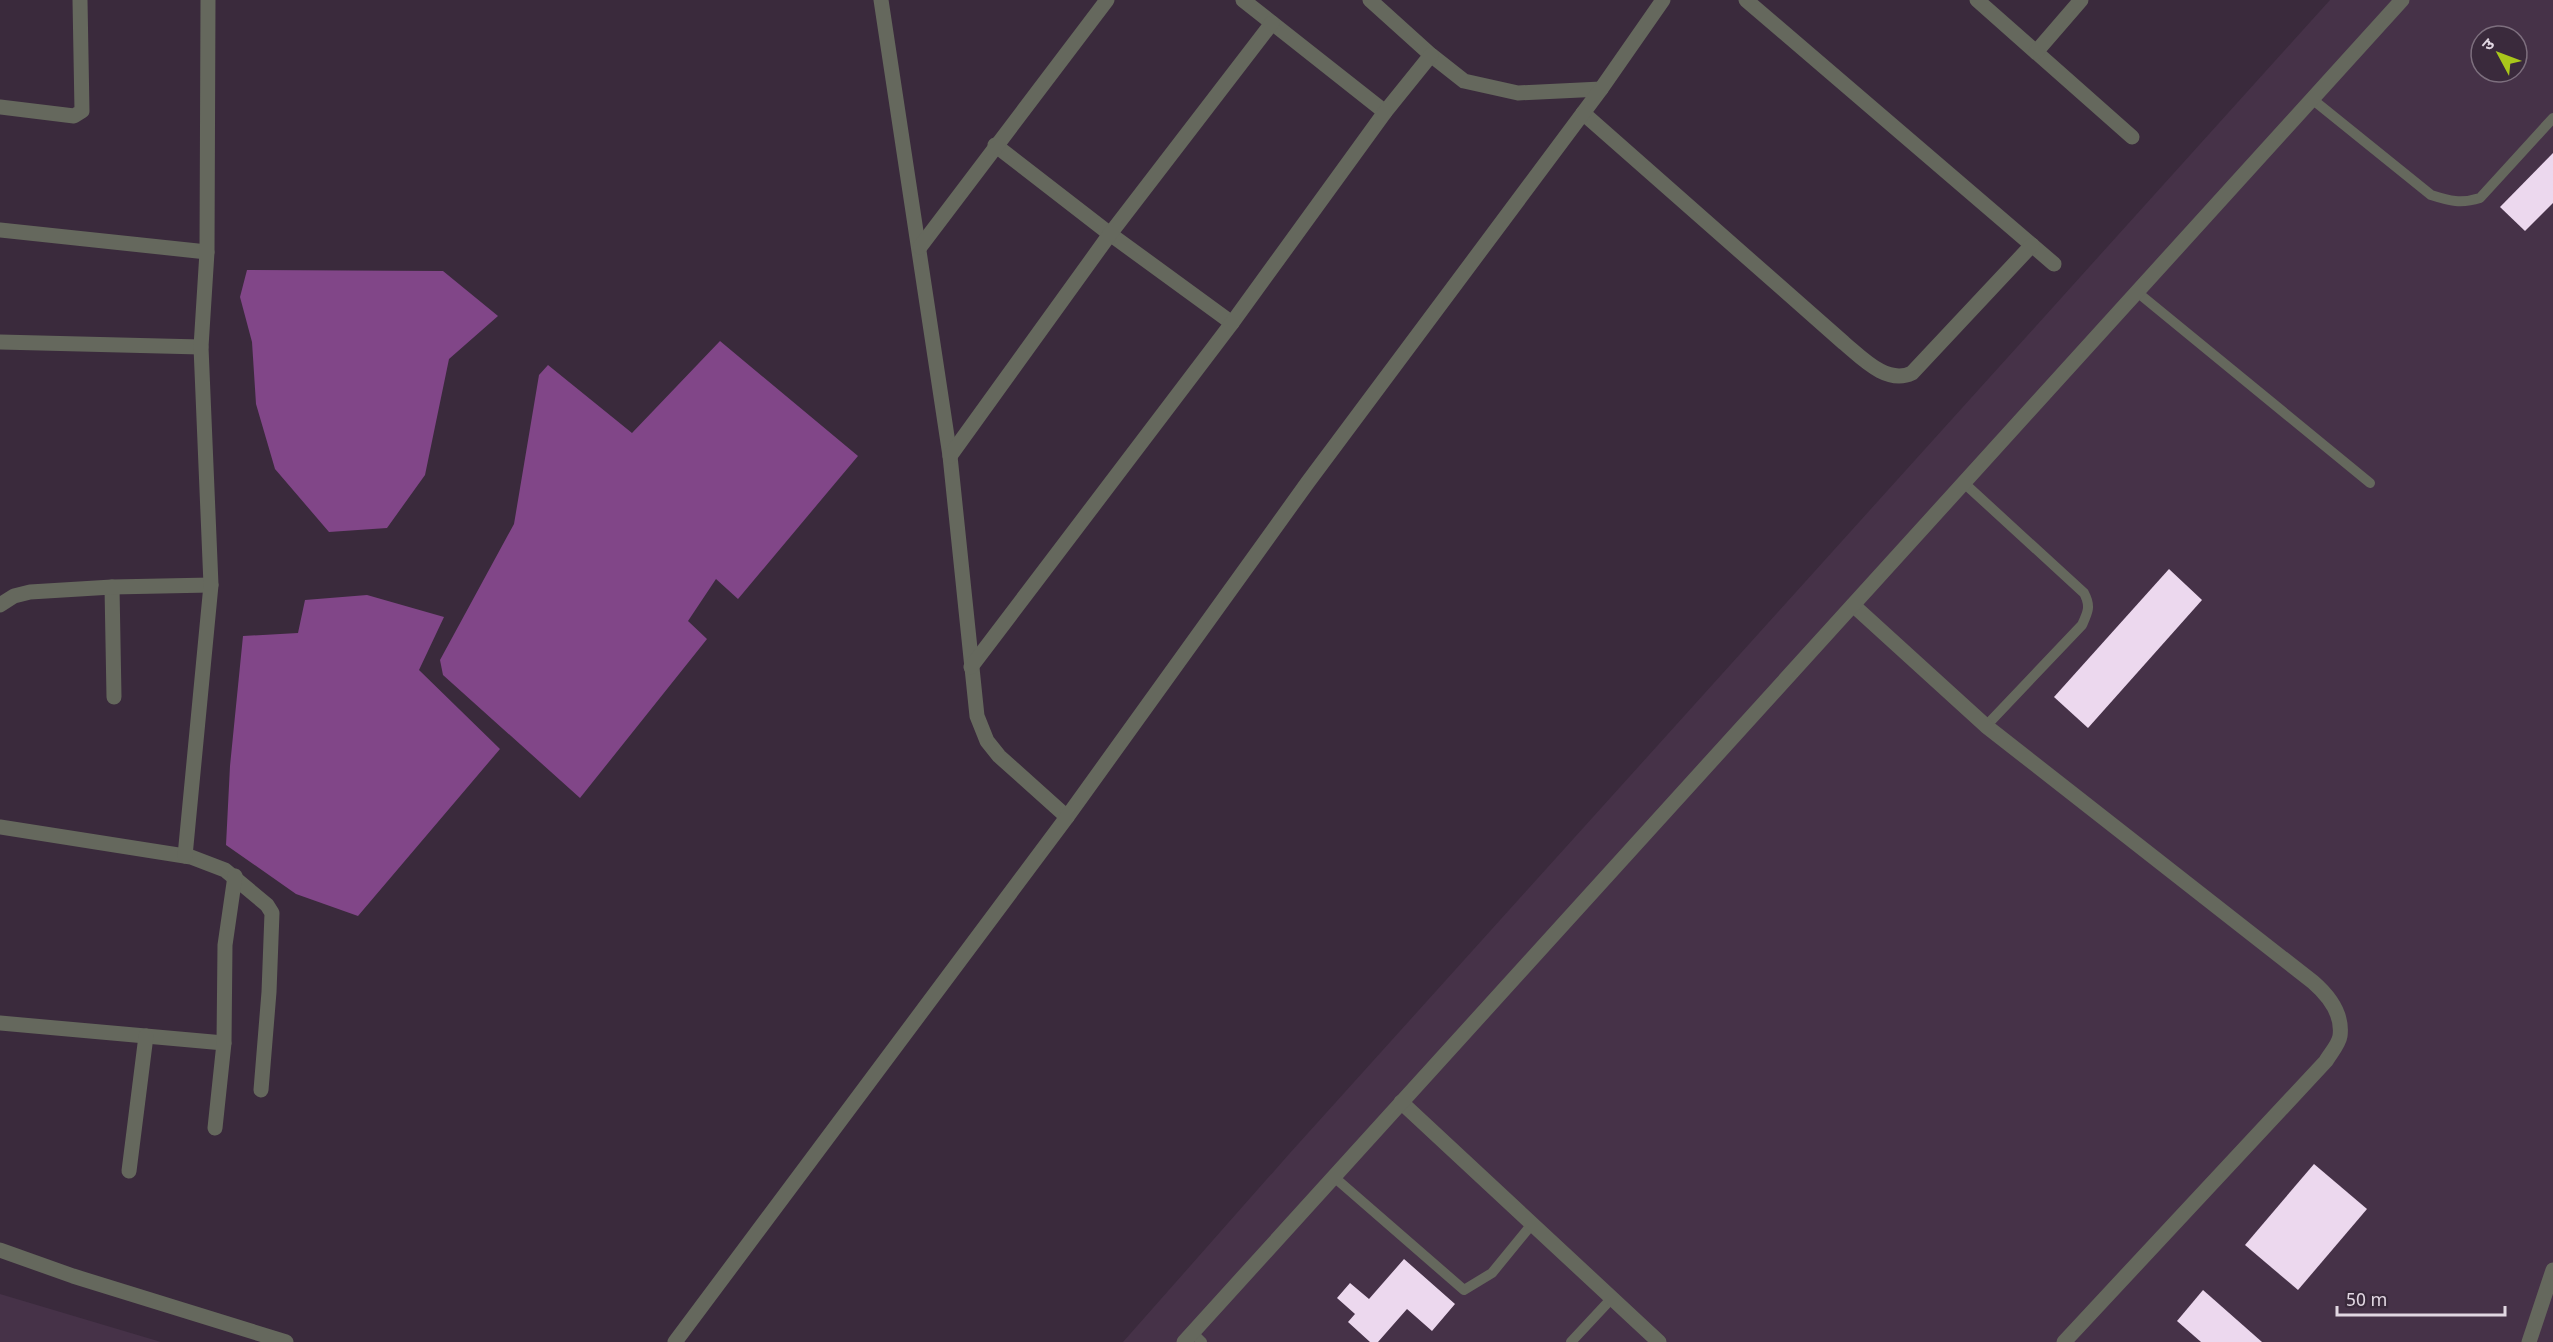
<svg xmlns="http://www.w3.org/2000/svg" width="2553" height="1342" viewBox="0 0 2553 1342" font-family="Georgia,'Noto Sans Devanagari',serif">
<style>
.built{fill:#463248;fill-rule:evenodd}
.water{fill:#814688}
.building{fill:#ecd8ee}
.lines{fill:none;stroke-linecap:round;stroke-linejoin:round}
.lane{stroke:#65685d;stroke-width:10}
.street{stroke:#65685d;stroke-width:15}
</style>
<rect width="100%" height="100%" fill="#3a2a3c"/>
<!-- built -->
<g class="built">
<path d="M2330,0H2553V1342H1123L1290,1153ZM2481,36H2517V72H2481Z"/>
<path d="M0,1294L161,1342H0Z"/>
</g>
<!-- water -->
<g class="water">
<path d="M247,270L443,271L498,316L449,359L425,475L387,528L329,532L275,469L256,404L252,342L240,297Z"/>
<path d="M720,341L858,456L738,599L716,579L688,621L707,639L580,798L443,675L440,660L514,524L539,375L548,365L632,433Z"/>
<path d="M367,595L444,617L419,670L500,749L358,916L296,894L226,845L230,766L243,636L298,633L305,600Z"/>
</g>
<!-- building -->
<g class="building">
<path d="M2553,153V203L2525,231L2500,207Z"/>
<path d="M2169,569L2202,600L2088,728L2054,697Z"/>
<path d="M2314,1164L2367,1209L2298,1290L2245,1245Z"/>
<path d="M1404,1259L1455,1304L1432,1331L1407,1309L1378,1342H1370L1348,1322L1355,1314L1337,1298L1350,1283L1369,1299Z"/>
<path d="M2203,1290L2262,1342H2201L2177,1321Z"/>
</g>
<g class="lines">
<!-- lane -->
<g class="lane">
<path d="M2312,99L2431,195C2450,201 2461,204 2480,198L2553,118"/>
<path d="M2137,292L2370,483"/>
<path d="M1964,483L2084,593C2091,606 2088,612 2082,625L1986,726"/>
<path d="M1334,1177L1464,1290L1492,1273L1532,1224"/>
<path d="M1192,1332L1202,1342"/>
<path d="M1571,1342L1612,1298"/>
</g>
<!-- street -->
<g class="street">
<path d="M881,0L950,456L977,716L987,741L999,756L1067,817"/>
<path d="M1243,0L1385,112"/>
<path d="M1370,0L1431,55L1464,81L1518,93L1601,89"/>
<path d="M1746,0L2054,264"/>
<path d="M1977,0L2132,137"/>
<path d="M2036,52L2081,0"/>
<path d="M0,107L74,116L82,111L80,0"/>
<path d="M1583,113L1844,343C1862,358 1887,385 1912,373L2032,245"/>
<path d="M995,145L1110,234L1232,323"/>
<path d="M0,230L207,252"/>
<path d="M920,247L1107,0"/>
<path d="M0,342L201,347"/>
<path d="M950,456L1110,234L1272,23"/>
<path d="M112,587L114,697"/>
<path d="M0,605L14,596L30,592L112,587L211,585"/>
<path d="M1853,605L1986,726L2313,982C2328,995 2343,1014 2340,1036C2339,1044 2330,1054 2326,1061L2064,1342"/>
<path d="M971,667L1232,323L1385,112L1431,55"/>
<path d="M0,827L191,857L225,870L267,905L272,913L269,992L261,1090"/>
<path d="M185,856L211,585L201,347L207,252L208,0"/>
<path d="M0,1023L224,1043"/>
<path d="M1401,1102L1659,1342"/>
<path d="M215,1128L224,1043L225,945L235,876"/>
<path d="M129,1171L146,1036"/>
<path d="M0,1250L73,1276L286,1342"/>
<path d="M675,1342L1067,817L1308,482L1601,89L1663,0"/>
<path d="M1184,1342L2402,0"/>
<path d="M2529,1342L2553,1270"/>
</g>
</g>
<!-- north arrow -->
<g transform="translate(2499 54) rotate(311)"><circle r="28" fill="#3a2a3c" stroke="#7d6f7e" stroke-width="1.5"/>
<path d="M0-4.5L10 22L0 15L-10 22Z" fill="#a9c71b"/>
<text y="-9" font-size="16" font-weight="bold" text-anchor="middle" fill="#e1d7e2">उ</text>
</g>
<!-- scale -->
<path d="M2337 1306v9h168v-9" fill="none" stroke="#e1d7e2" stroke-width="3"/>
<text x="2346" y="1306" font-size="18" fill="#e1d7e2" stroke="#3a2a3c" stroke-width="4.5" paint-order="stroke">50 m</text>
</svg>
